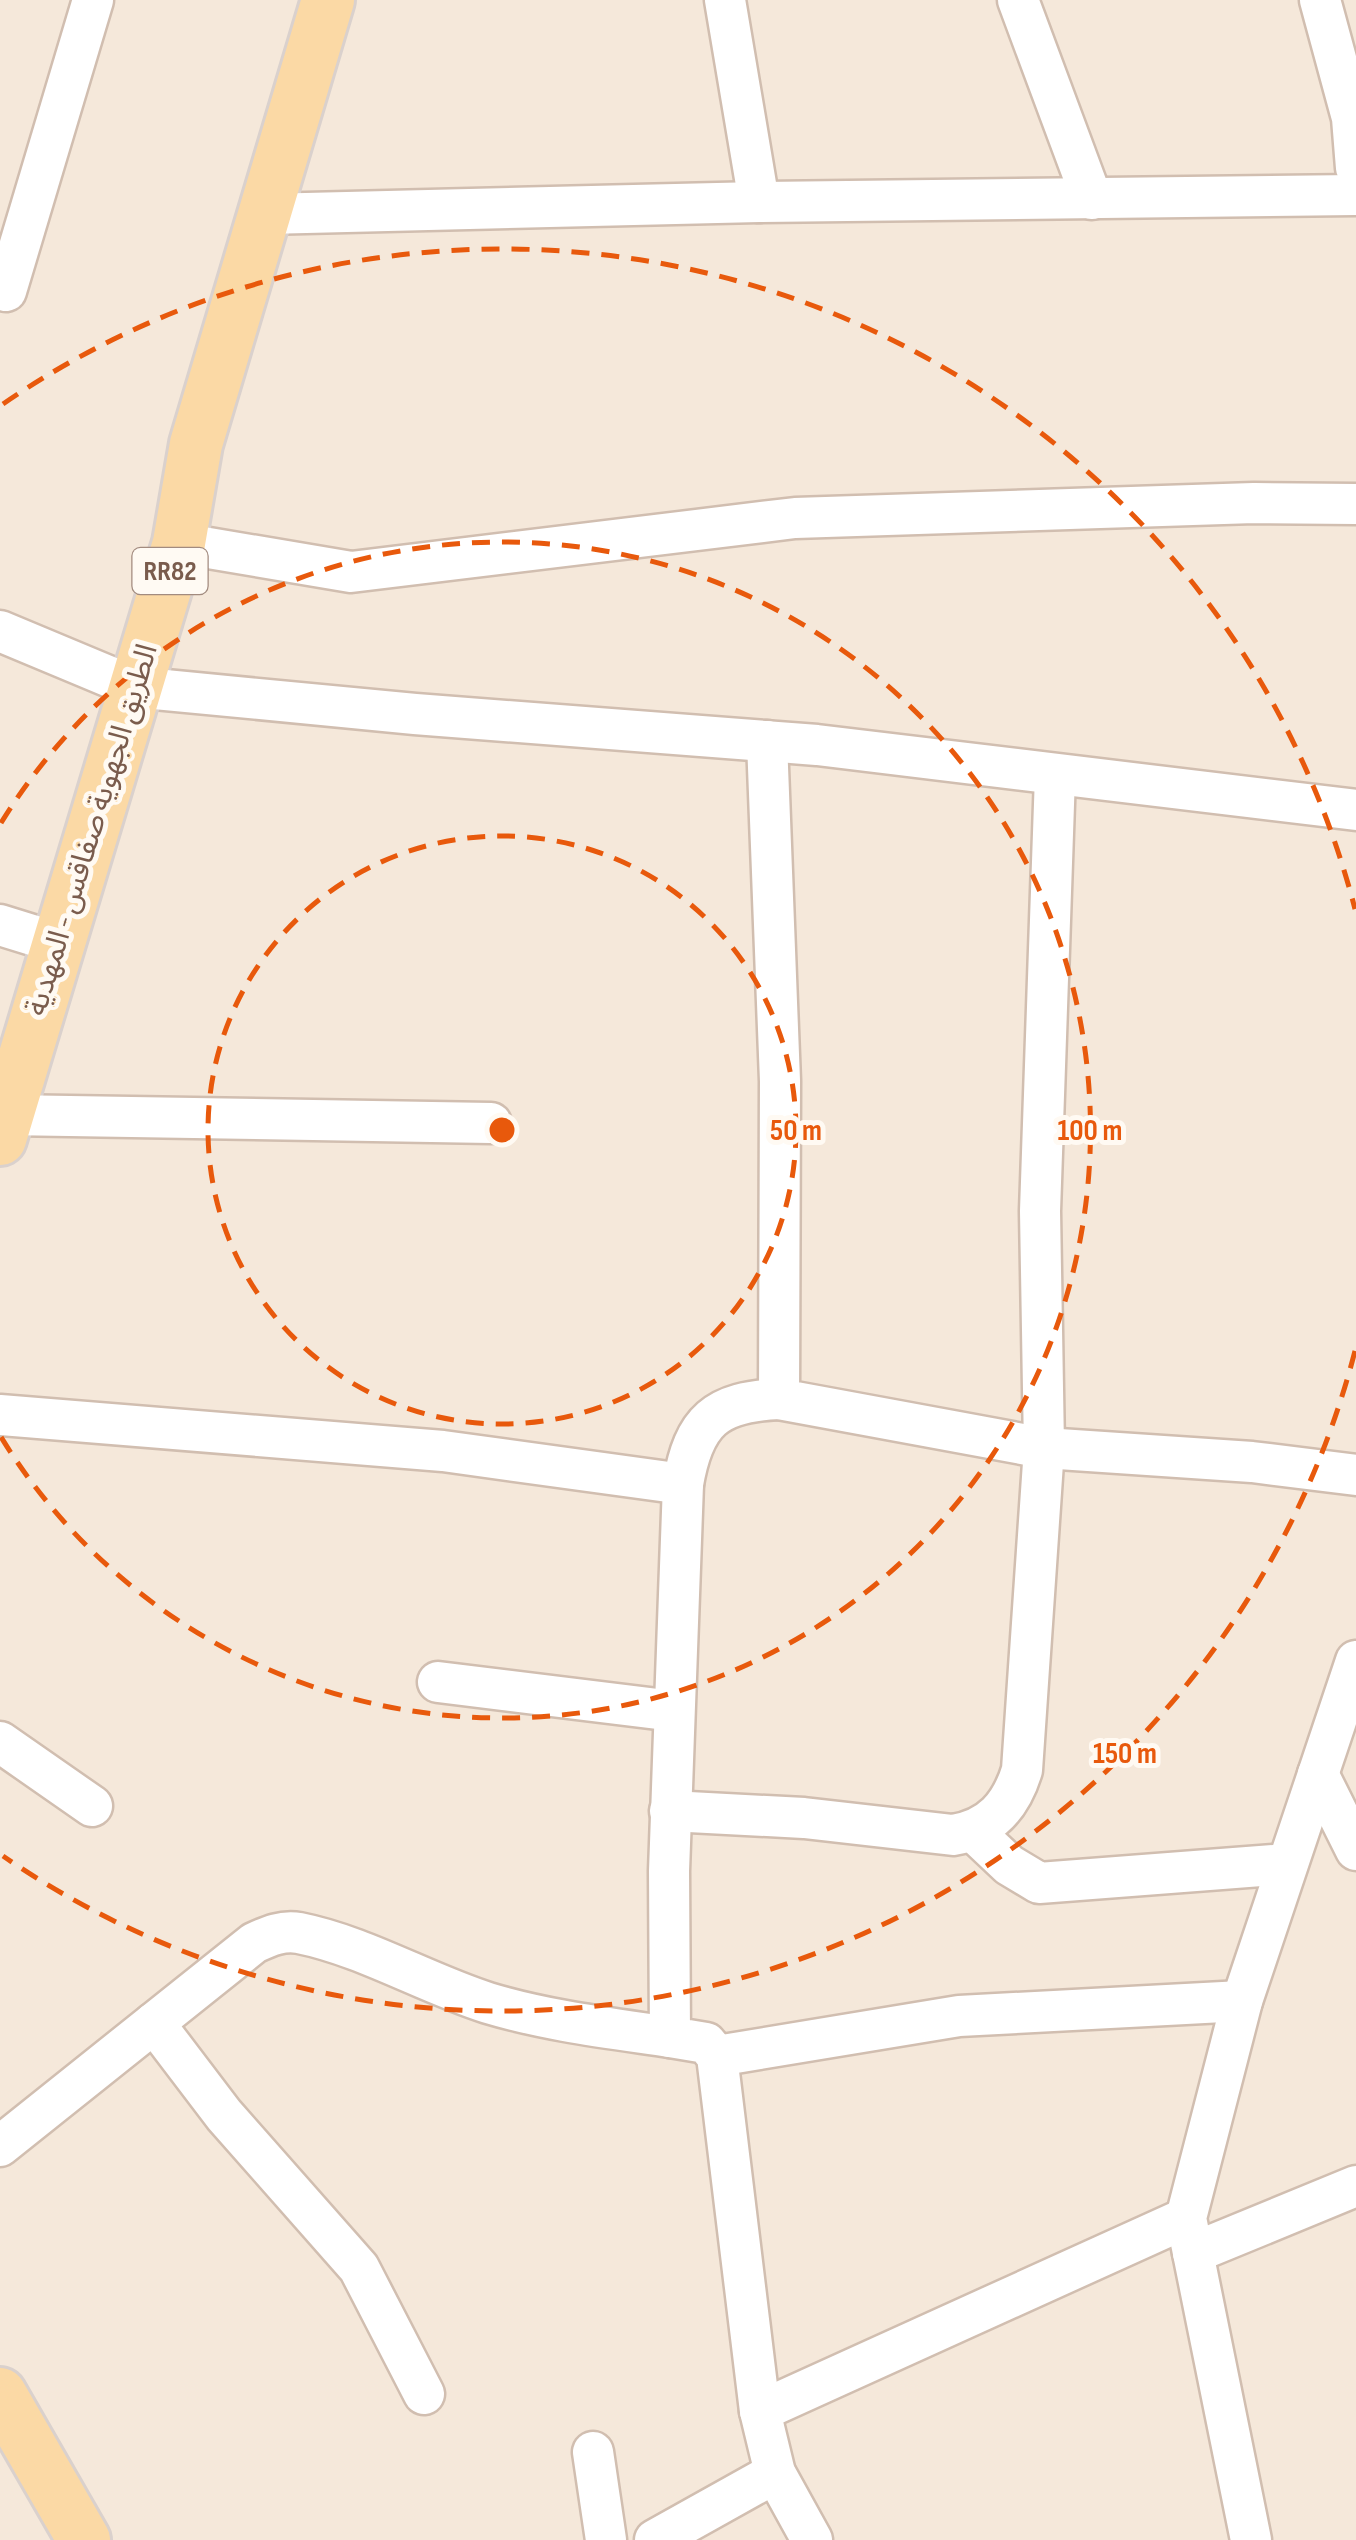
<svg xmlns="http://www.w3.org/2000/svg" width="1356" height="2540" viewBox="0 0 1356 2540" font-family="'Sofia Sans Condensed','Noto Sans Arabic',sans-serif">
<style>
.residential{fill:#f5e8da}
.lines{fill:none;stroke-linecap:round;stroke-linejoin:round}
.minor-casing{stroke:#d1beb0;stroke-width:45}
.major-casing{stroke:#dad1cd;stroke-width:58}
.minor{stroke:#fff;stroke-width:40}
.major{stroke:#fbd9a5;stroke-width:52}
.ring{fill:none;stroke:#e8590c;stroke-width:5;stroke-dasharray:18 12}
.labels{text-anchor:middle;dominant-baseline:central;stroke-width:10;stroke-linejoin:round;paint-order:stroke}
.shield{fill:#fffaf3;stroke:#a28b7f;stroke-width:2.5}
.shield-label{font-size:28px;font-weight:bold;fill:#7a5c4d}
.street-label{font-size:30px;fill:#7a5c4d;stroke:#fffaf3}
.centre{fill:#e8590c;stroke:#fffaf3;stroke-width:5}
.ring-label{font-size:30px;text-anchor:middle;font-weight:bold;fill:#e8590c;stroke:#fffaf3;stroke-width:10;stroke-linejoin:round;paint-order:stroke}
</style>
<rect width="100%" height="100%" fill="#fdf6ec"/>
<!-- residential -->
<rect class="residential" x="0" y="0" width="1356" height="2540"/>
<g class="lines">
<defs>
<g id="minor">
<path d="M725,0L759,202"/>
<path d="M1018,0L1092,199"/>
<path d="M1320,0L1352,118L1356,168"/>
<path d="M265,214L759,202L1356,195"/>
<path d="M6,291L93,0"/>
<path d="M179,543L351,572L795,518L1254,503L1356,504"/>
<path d="M0,631L134,687L415,714L817,745L1356,810"/>
<path d="M767,741L780,1081L779,1399L1044,1448L1252,1462L1356,1475"/>
<path d="M0,925L58,943"/>
<path d="M7,1115L491,1123"/>
<path d="M779,1399C716,1402 694,1420 683,1484L669,1871L670,2037L706,2043L717,2056L760,2411L775,2473L812,2540"/>
<path d="M0,1415L443,1451L683,1484"/>
<path d="M438,1682L674,1711"/>
<path d="M0,1742L92,1806"/>
<path d="M1318,1774L1356,1850"/>
<path d="M670,1811L804,1818L953,1835C991,1829 1011,1806 1022,1770L1044,1448L1040,1211L1055,775"/>
<path d="M974,1832L1009,1865L1039,1883L1287,1864"/>
<path d="M154,2023L224,2115L359,2268L424,2394"/>
<path d="M717,2056L959,2016L1242,2001"/>
<path d="M0,2146L254,1943C269,1936 283,1930 299,1933C364,1946 425,1983 488,2003C548,2021 609,2028 670,2037"/>
<path d="M1193,2253L1356,2186"/>
<path d="M760,2411L1186,2218"/>
<path d="M593,2452L606,2540"/>
<path d="M655,2540L775,2473"/>
<path d="M1251,2540L1186,2218L1242,2001L1356,1661"/>
</g>
<g id="major">
<path d="M0,1139L179,543L196,444L328,0"/>
<path d="M0,2394L84,2540"/>
</g>
</defs>
<!-- minor casing -->
<use href="#minor" class="minor-casing"/>
<!-- major casing -->
<use href="#major" class="major-casing"/>
<!-- minor -->
<use href="#minor" class="minor"/>
<!-- major -->
<use href="#major" class="major"/>
</g>
<!-- distance rings -->
<g class="ring">
<circle cx="502" cy="1130" r="294"/>
<path d="M1 823A588 588 0 1 1 1 1437"/>
<path d="M1355 1351A881 881 0 0 1 3 1856M3 404A881 881 0 0 1 1355 909"/>
</g>
<g class="labels">
<!-- shield labels -->
<rect class="shield" x="132.5" y="548" width="75" height="46" rx="8"/>
<g class="shield-label">
<text x="170" y="571">RR82</text>
</g>
<!-- street labels -->
<g class="street-label">
<text transform="translate(92 830) rotate(-73)">الطريق الجهوية صفاقس - المهدية</text>
</g>
</g>
<circle cx="502" cy="1130" r="15" class="centre"/>
<g class="ring-label">
<text x="796" y="1140">50 m</text>
<text x="1090" y="1140">100 m</text>
<text x="1125" y="1763">150 m</text>
</g>
</svg>
